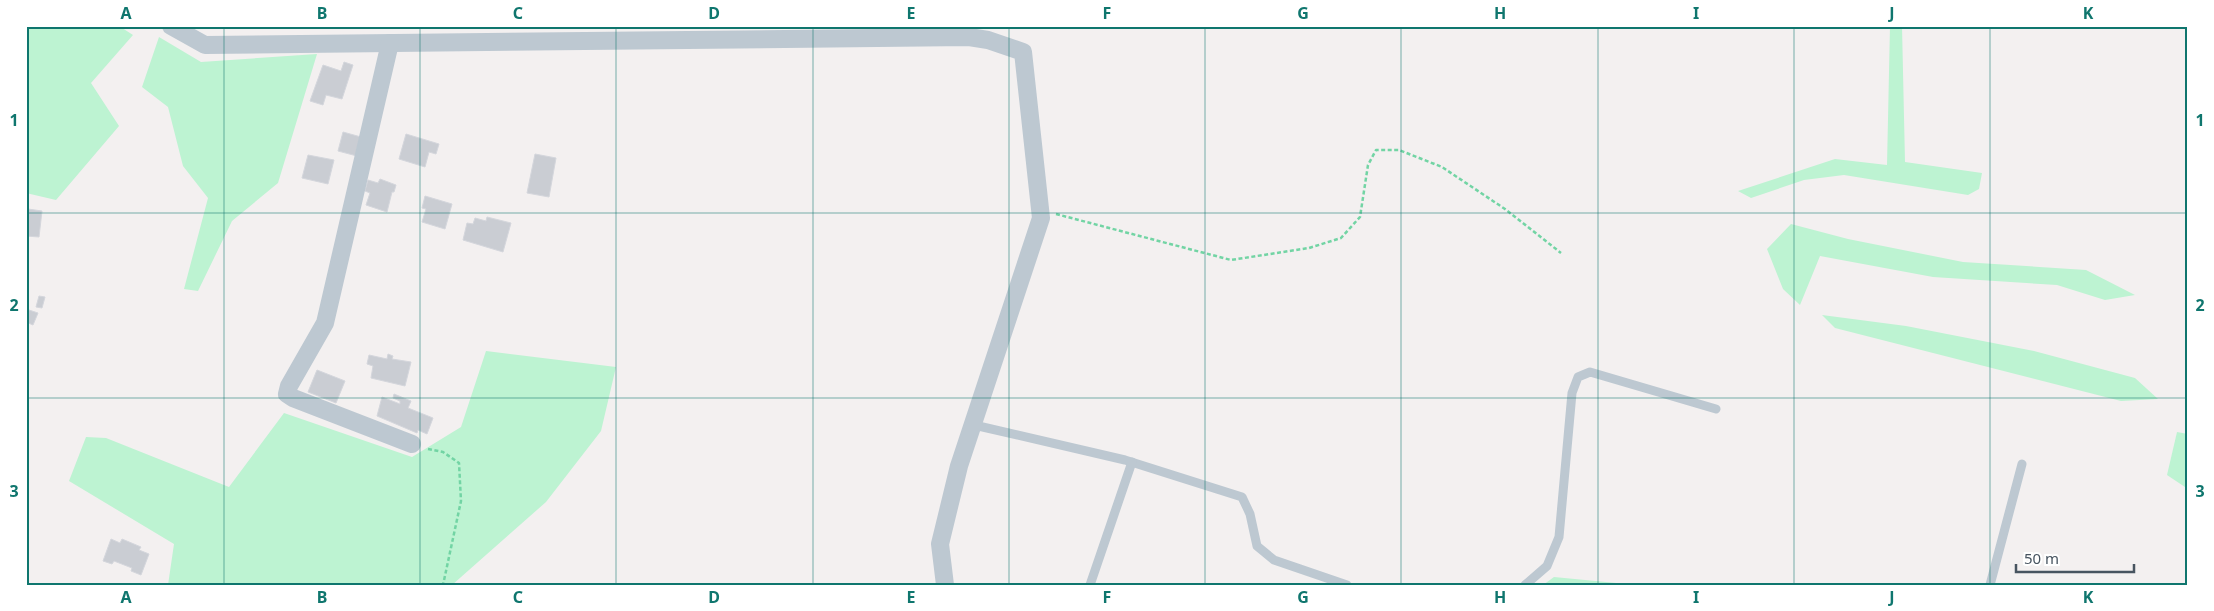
<svg xmlns="http://www.w3.org/2000/svg" width="2214" height="611" viewBox="0 0 2214 611" font-family="'Noto Sans',sans-serif">
<style>
.green{fill:#bdf3d2}
.building{fill:#cacdd3;stroke:#d4d6dc}
.lines{fill:none;stroke-linecap:round;stroke-linejoin:round}
.path{stroke:#72d4a4;stroke-width:2.5;stroke-dasharray:4 2.5;stroke-linecap:butt}
.service{stroke:#bdc8d1;stroke-width:9}
.minor{stroke:#bdc8d1;stroke-width:18}
.grid{fill:none;stroke:#0f766e;stroke-width:1;stroke-opacity:0.55}
.neatline{fill:none;stroke:#0f766e;stroke-width:2}
.grid-label{font-size:16px;text-anchor:middle;font-weight:bold;fill:#0f766e}
</style>
<rect width="100%" height="100%" fill="#f3f0f0"/>
<!-- green -->
<g class="green">
<path d="M26,26H119L133,35L91,83L119,126L56,200L26,193Z"/>
<path d="M1890,26H1902L1905,162L1982,173L1979,189L1968,195L1844,175L1804,180L1751,198L1738,191L1835,159L1887,165Z"/>
<path d="M159,37L201,62L317,54L278,183L232,221L198,291L184,289L208,198L183,166L168,107L142,87Z"/>
<path d="M1791,224L1848,239L1963,262L2086,270L2135,295L2105,300L2057,285L1933,277L1820,256L1800,305L1783,289L1767,249Z"/>
<path d="M1822,315L1906,326L2034,351L2135,378L2158,399L2121,401L1835,328Z"/>
<path d="M486,351L616,367L601,431L546,502L452,585H168L174,544L69,481L86,437L106,438L229,487L284,413L412,457L461,427Z"/>
<path d="M2177,432L2188,434V489L2167,475Z"/>
<path d="M1554,577L1637,585H1543Z"/>
</g>
<!-- building -->
<g class="building">
<path d="M344,62L353,65L342,99L326,95L323,105L310,101L323,65L341,71Z"/>
<path d="M343,132L361,137L357,156L338,151Z"/>
<path d="M406,134L439,144L436,154L429,152L425,167L399,159Z"/>
<path d="M535,154L556,158L549,197L527,193Z"/>
<path d="M308,155L334,160L328,184L302,178Z"/>
<path d="M380,179L396,185L394,192H392L387,212L366,205L370,193L365,191L368,180L378,183Z"/>
<path d="M425,196L452,204L445,229L422,222L426,209L422,208Z"/>
<path d="M26,206L28,209L42,211L39,237L26,236Z"/>
<path d="M487,217L511,223L503,252L463,240L467,223L473,224L475,218L486,221Z"/>
<path d="M39,296L45,297L42,308L36,307Z"/>
<path d="M26,309L38,313L33,325L26,322Z"/>
<path d="M388,354L393,356L392,359L411,362L405,386L371,378L373,366L367,364L369,355L387,359Z"/>
<path d="M317,370L345,381L336,403L308,392Z"/>
<path d="M394,394L411,401L408,408L433,418L427,434L418,430L417,433L377,416L382,397L400,404V401L393,398Z"/>
<path d="M111,539L120,543L122,539L141,547L139,550L149,554L141,575L131,571L132,568L114,561L112,564L103,561Z"/>
</g>
<g class="lines">
<!-- path -->
<g class="path">
<path d="M1056,214L1231,260L1309,248L1341,238L1360,217L1368,165L1376,150H1399L1442,167L1505,209L1561,253"/>
<path d="M428,449L443,452L459,463L461,501L443,585"/>
</g>
<!-- service -->
<g class="service">
<path d="M974,425L1125,460L1242,497L1250,514L1257,546L1274,560L1347,585"/>
<path d="M1090,585L1132,462"/>
<path d="M1525,585L1547,566L1559,537L1572,393L1578,377L1590,372L1716,409"/>
<path d="M1990,585L2022,464"/>
</g>
<!-- minor -->
<g class="minor">
<path d="M171,26L205,45L969,37L988,40L1023,52L1041,218L959,466L940,544L945,585"/>
<path d="M390,43L325,323L289,386L287,394L293,398L412,444"/>
</g>
</g>
<!-- grid -->
<path class="grid" d="M224,26V585M420,26V585M616,26V585M813,26V585M1009,26V585M1205,26V585M1401,26V585M1598,26V585M1794,26V585M1990,26V585M26,213H2188M26,398H2188"/>
<!-- border -->
<rect width="2214" height="611" fill="none" stroke="#ffffff" stroke-width="55"/>
<!-- scale -->
<path d="M2016 564v8h118v-8" fill="none" stroke="#475460" stroke-width="2.5"/>
<text x="2024" y="564" font-size="15" fill="#475460" stroke="#ffffff" stroke-width="4" paint-order="stroke">50 m</text>
<rect x="28" y="28" width="2158" height="556" class="neatline"/>
<g class="grid-label">
<text x="126" y="19">A</text>
<text x="322" y="19">B</text>
<text x="518" y="19">C</text>
<text x="714" y="19">D</text>
<text x="911" y="19">E</text>
<text x="1107" y="19">F</text>
<text x="1303" y="19">G</text>
<text x="1500" y="19">H</text>
<text x="1696" y="19">I</text>
<text x="1892" y="19">J</text>
<text x="2088" y="19">K</text>
<text x="14" y="126">1</text>
<text x="2200" y="126">1</text>
<text x="14" y="311">2</text>
<text x="2200" y="311">2</text>
<text x="14" y="497">3</text>
<text x="2200" y="497">3</text>
<text x="126" y="603">A</text>
<text x="322" y="603">B</text>
<text x="518" y="603">C</text>
<text x="714" y="603">D</text>
<text x="911" y="603">E</text>
<text x="1107" y="603">F</text>
<text x="1303" y="603">G</text>
<text x="1500" y="603">H</text>
<text x="1696" y="603">I</text>
<text x="1892" y="603">J</text>
<text x="2088" y="603">K</text>
</g>
</svg>
